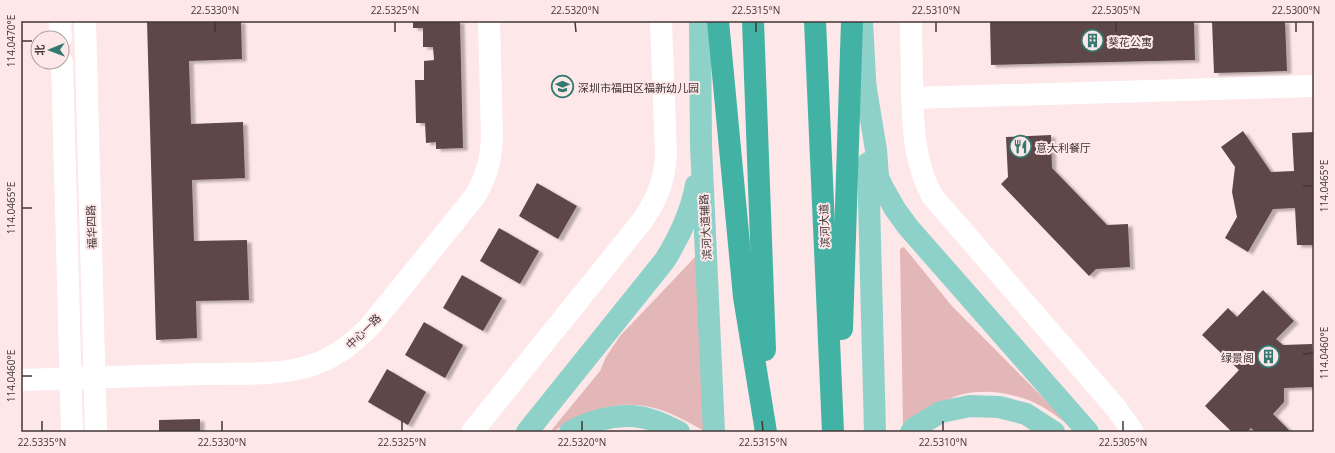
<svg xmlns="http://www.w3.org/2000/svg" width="1335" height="453" viewBox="0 0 1335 453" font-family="'Open Sans','Noto Sans SC',sans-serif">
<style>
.green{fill:#e3b6b7}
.building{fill:#5d4748;filter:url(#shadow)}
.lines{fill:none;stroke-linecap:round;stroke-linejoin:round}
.minor{stroke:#fff;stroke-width:22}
.major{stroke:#8ed1c8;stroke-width:22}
.highway{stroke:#42b2a4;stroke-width:22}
.ticks{fill:none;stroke:#413636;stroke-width:1.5}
.labels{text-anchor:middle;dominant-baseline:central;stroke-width:4;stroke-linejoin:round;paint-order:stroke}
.poi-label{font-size:11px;fill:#413636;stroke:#fde7e8;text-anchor:start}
.street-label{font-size:11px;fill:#413636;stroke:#fde7e8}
.neatline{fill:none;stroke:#413636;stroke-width:1.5}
.ticks-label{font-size:10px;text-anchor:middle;fill:#413636}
</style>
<defs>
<filter id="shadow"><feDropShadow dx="4.5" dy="2.5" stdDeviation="1" flood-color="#0004"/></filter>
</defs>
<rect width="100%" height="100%" fill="#fde7e8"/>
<!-- green -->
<g class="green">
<path d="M904,247L951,305L1073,428C1061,420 1050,410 1037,404C1015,393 984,388 960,395C942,400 922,415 906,425L903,424L900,249Z"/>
<path d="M698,254L704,431C664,407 633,396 588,413C576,418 564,424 553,432H550L600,371L606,357L620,336Z"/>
</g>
<!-- building -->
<g class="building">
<path d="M147,21H241L242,59L189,61L191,124L243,122L245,178L192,180L194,241L247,240L249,300L196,301L197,338L156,340Z"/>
<path d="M413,21H460L463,148L436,149V142L426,143L425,123H416L415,80H424V61L434,60L433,47H423V28H413Z"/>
<path d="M990,21H1194L1195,60L991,65Z"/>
<path d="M1212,21H1285L1287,71L1214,73Z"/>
<path d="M1243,131L1271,172L1294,171L1292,133L1314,132V245H1297L1295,208L1273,209L1248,252L1225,238L1237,217L1232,192L1235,167L1221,147Z"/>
<path d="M1051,135L1052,168L1107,225L1128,224L1130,267L1096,269L1089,276L1001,184L1008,177L1006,137Z"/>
<path d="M537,183L577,206L558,239L519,216Z"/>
<path d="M499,228L539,251L520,284L480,261Z"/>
<path d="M462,275L502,298L483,331L443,308Z"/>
<path d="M1263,290L1294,321L1276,339L1283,345L1312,344L1313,387L1284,388V402L1273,414L1291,432H1255L1251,428L1247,432H1232L1205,406L1239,370L1202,335L1228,308L1237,317Z"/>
<path d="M424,322L463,345L445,378L405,355Z"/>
<path d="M387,369L426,392L408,425L368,402Z"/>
<path d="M200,419V432H159V420Z"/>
</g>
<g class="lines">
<!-- minor -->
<g class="minor">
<path d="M60,21L61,38"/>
<path d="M85,21L96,432"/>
<path d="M911,21C911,44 912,66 912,89C913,126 914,164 933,197L1116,408L1133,432"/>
<path d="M62,62L72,432"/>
<path d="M913,98L1314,86"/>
<path d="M21,380C82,378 142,376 203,374C236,373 274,376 306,367C332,360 353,344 371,325L476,195C487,174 491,160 492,137L489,21"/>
<path d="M472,432L643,220C658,197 664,182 666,155L661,21"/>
</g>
<!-- major -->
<g class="major">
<path d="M700,21L701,146L714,432"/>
<path d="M862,21L866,97"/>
<path d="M865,83L876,150L878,177L883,188L895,209L908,227L1088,432"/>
<path d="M868,163L875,432"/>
<path d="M527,432L665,260C680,236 691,212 696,185"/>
<path d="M570,432C588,422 611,415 632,416C649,417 665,425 679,432"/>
<path d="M911,432L914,428L941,412L970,406L999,407L1026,414L1054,432"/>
</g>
<!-- highway -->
<g class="highway">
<path d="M718,21L744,297L766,432"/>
<path d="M753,21L765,350"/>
<path d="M815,21L833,432"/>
<path d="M842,329L852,21"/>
</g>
</g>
<!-- ticks -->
<path class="ticks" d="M215,22V32M395,22V32M575,22L576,32M756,22V32M936,22V32M1116,22V32M1296,22V32M22,41H32M1303,186H1313M22,208H32M1303,354L1313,353M22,376H32M42,421V431M222,421V431M402,421V431M582,421V431M762,421L763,431M943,421V431M1123,421V431"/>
<!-- icons -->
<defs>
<symbol id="building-ring" viewBox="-11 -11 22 22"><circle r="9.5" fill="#fde7e8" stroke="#337970" stroke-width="1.5"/><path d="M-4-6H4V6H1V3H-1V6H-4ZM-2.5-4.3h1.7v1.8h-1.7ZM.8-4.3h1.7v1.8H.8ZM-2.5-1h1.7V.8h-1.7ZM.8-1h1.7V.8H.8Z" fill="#337970"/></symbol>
<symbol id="school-ring" viewBox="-11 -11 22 22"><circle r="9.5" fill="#fde7e8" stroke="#337970" stroke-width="1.5"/><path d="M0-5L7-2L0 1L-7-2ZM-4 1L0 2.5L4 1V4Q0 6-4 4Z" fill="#337970"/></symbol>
<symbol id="restaurant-ring" viewBox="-11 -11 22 22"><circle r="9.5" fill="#fde7e8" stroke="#337970" stroke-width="1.5"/><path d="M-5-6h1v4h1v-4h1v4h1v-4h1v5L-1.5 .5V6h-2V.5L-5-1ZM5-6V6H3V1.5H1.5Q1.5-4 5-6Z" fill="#337970"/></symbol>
</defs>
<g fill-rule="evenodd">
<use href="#building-ring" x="1080" y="28" width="25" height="25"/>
<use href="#school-ring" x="550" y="74" width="25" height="25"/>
<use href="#restaurant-ring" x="1008" y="134" width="25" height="25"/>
<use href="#building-ring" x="1256" y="344" width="25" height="25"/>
</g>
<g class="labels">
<!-- poi labels -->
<g class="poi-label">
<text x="1108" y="41">葵花公寓</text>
<text x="578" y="87">深圳市福田区福新幼儿园</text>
<text x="1036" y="147">意大利餐厅</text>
<text x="1254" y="357" text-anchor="end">绿景阁</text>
</g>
<!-- street labels -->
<g class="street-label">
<text transform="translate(824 226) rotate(-92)">滨河大道</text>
<text transform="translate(91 227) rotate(-92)">福华四路</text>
<text transform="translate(705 227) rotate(-93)">滨河大道辅路</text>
<text transform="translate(363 331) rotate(-45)">中心一路</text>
</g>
</g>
<!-- border -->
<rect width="1335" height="453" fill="none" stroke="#fde7e8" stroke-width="44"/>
<!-- north arrow -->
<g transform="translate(50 50) rotate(269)"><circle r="19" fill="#fde7e8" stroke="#b2a0a1"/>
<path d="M0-3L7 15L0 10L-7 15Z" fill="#337970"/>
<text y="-6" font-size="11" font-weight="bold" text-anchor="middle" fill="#413636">北</text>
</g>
<rect x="22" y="22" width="1291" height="409" class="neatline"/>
<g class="ticks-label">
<text x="215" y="14">22.5330°N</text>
<text x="395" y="14">22.5325°N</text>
<text x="575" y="14">22.5320°N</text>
<text x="756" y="14">22.5315°N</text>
<text x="936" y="14">22.5310°N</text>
<text x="1116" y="14">22.5305°N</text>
<text x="1296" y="14">22.5300°N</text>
<text transform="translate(11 41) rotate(-90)" y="4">114.0470°E</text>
<text transform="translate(1324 186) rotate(-90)" y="4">114.0465°E</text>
<text transform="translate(11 208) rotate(-90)" y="4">114.0465°E</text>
<text transform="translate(1324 353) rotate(-90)" y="4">114.0460°E</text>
<text transform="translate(11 376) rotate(-90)" y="4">114.0460°E</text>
<text x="42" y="446">22.5335°N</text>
<text x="222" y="446">22.5330°N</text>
<text x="402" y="446">22.5325°N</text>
<text x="582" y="446">22.5320°N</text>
<text x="763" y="446">22.5315°N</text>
<text x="943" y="446">22.5310°N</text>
<text x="1123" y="446">22.5305°N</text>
</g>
</svg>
